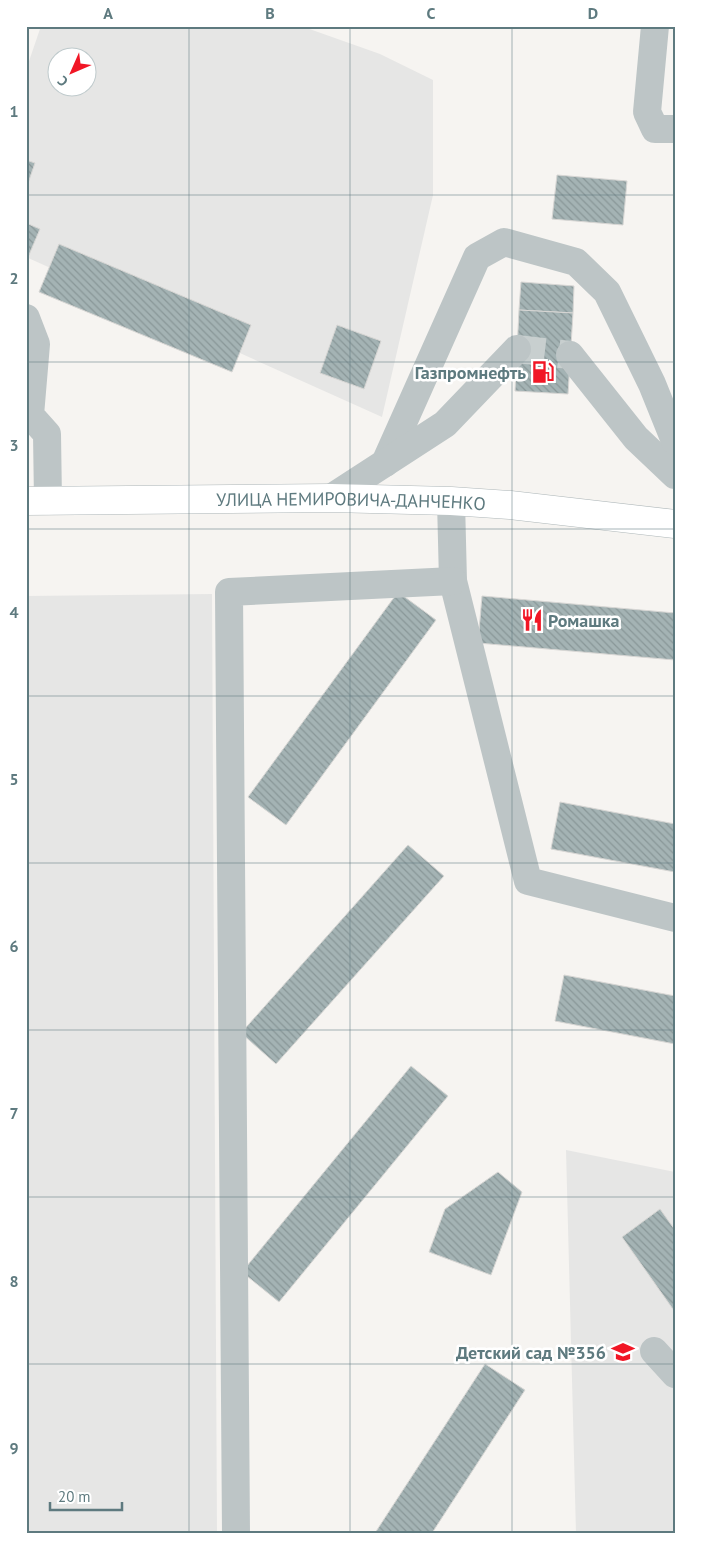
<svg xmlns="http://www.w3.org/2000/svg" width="701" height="1559" viewBox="0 0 701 1559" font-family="'PT Sans',sans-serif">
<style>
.built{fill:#e6e6e5;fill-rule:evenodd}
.building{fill:url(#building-back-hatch);stroke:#d7d6d4}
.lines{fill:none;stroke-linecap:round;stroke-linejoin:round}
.minor-tunnel{stroke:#c8cfcf;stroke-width:28;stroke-dasharray:28 14;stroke-linecap:butt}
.major-casing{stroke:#aeb7b9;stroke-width:29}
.minor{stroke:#bdc5c6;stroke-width:28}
.major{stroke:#fff;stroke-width:28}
.grid{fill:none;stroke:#5e7a7f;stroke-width:1;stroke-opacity:0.55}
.labels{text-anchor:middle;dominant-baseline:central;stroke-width:5;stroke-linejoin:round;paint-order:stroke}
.poi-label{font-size:18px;font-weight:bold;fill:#5e7a7f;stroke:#fff;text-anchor:end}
.street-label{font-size:18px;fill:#5e7a7f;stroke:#fff}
.neatline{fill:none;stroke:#5e7a7f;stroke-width:2}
.grid-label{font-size:16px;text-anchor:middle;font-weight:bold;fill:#5e7a7f}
</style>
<defs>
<pattern id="building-back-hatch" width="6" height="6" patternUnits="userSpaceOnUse" patternTransform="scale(1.25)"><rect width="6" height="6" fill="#a4b3b4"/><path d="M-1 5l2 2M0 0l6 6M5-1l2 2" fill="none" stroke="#899798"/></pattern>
</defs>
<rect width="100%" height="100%" fill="#f6f4f1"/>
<!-- built -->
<g class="built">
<path d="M41,26H301L380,54L433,80V195L382,417L26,257V70ZM58,58H88V88H58Z"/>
<path d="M212,594L217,1533H26V596Z"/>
<path d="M566,1150L675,1172V1533H576Z"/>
</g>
<!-- building -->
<g class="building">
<path d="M26,160L35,163L26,189Z"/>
<path d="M557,175L627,181L623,225L552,219Z"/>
<path d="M26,223L40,229L26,262Z"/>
<path d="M59,244L251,325L232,372L39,292Z"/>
<path d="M521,282L574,286L573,313L519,310Z"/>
<path d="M519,310L573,313L568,394L515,391Z"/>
<path d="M337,325L381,341L364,389L320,373Z"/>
<path d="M398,592L436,620L286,825L248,797Z"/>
<path d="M482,596L675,613V660L478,643Z"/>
<path d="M560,802L675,824V872L551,849Z"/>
<path d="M408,845L444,876L276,1064L241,1033Z"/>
<path d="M564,975L675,996V1044L555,1021Z"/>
<path d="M411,1066L448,1096L279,1302L242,1272Z"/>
<path d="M498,1172L522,1192L491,1275L429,1252L445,1209Z"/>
<path d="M660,1209L675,1230V1312L622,1237Z"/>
<path d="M485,1364L525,1390L432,1533H375Z"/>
</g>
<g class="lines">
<!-- minor-tunnel -->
<path class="minor-tunnel" d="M517,349L570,355"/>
<defs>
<g id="major">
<path id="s1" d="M26,501L331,498L451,501L510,505L675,524"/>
</g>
</defs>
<!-- major casing -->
<use href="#major" class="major-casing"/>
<!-- minor -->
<g class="minor">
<path d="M655,26L647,112L655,129H675"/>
<path d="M26,318L36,344L30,415L47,434L48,501"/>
<path d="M570,355L636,438L675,475"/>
<path d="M385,463L477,257L504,242L576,262L607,292L652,384L675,441"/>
<path d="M331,498L445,424L517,349"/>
<path d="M451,501L453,581L528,881L675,918"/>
<path d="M654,1351L675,1374"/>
<path d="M236,1533L229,592L453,581"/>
</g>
<!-- major -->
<use href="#major" class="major"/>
</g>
<!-- grid -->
<path class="grid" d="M189,26V1533M350,26V1533M512,26V1533M26,195H675M26,362H675M26,529H675M26,696H675M26,863H675M26,1030H675M26,1197H675M26,1364H675"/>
<!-- icons -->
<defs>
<symbol id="fuel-bare" viewBox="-9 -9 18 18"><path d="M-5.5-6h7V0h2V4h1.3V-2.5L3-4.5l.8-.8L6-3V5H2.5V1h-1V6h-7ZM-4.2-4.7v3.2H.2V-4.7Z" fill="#f11625" stroke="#fff" stroke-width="2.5" paint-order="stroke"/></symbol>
<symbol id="restaurant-bare" viewBox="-9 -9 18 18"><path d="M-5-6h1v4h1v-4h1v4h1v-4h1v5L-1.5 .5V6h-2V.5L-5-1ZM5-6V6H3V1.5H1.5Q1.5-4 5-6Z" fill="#f11625" stroke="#fff" stroke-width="2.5" paint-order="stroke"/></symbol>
<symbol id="school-bare" viewBox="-9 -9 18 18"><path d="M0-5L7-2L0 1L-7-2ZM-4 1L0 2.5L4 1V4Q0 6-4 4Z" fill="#f11625" stroke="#fff" stroke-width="2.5" paint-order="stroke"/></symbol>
</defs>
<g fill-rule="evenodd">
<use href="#fuel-bare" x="527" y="356" width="32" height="32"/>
<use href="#restaurant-bare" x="516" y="604" width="32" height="32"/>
<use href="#school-bare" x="607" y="1336" width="32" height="32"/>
</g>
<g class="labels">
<!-- poi labels -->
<g class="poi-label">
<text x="526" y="372">Газпромнефть</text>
<text x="548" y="620" text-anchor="start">Ромашка</text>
<text x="606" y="1352">Детский сад №356</text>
</g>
<!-- street labels -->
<g class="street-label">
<text stroke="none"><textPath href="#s1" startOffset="325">УЛИЦА НЕМИРОВИЧА-ДАНЧЕНКО</textPath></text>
</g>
</g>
<!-- border -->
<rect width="701" height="1559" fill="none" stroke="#ffffff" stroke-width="55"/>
<!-- north arrow -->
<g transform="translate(72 72) rotate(225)"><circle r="24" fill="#ffffff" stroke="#bfcacc"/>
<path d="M0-4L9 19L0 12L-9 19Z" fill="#f11625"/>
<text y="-8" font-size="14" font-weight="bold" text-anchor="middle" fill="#5e7a7f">С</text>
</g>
<!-- scale -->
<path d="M50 1502v8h72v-8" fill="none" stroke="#5e7a7f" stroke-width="2.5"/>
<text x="58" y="1502" font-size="15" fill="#5e7a7f" stroke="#ffffff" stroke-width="4" paint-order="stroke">20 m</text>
<rect x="28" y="28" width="646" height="1504" class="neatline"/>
<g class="grid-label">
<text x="108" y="19">A</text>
<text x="270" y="19">B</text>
<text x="431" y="19">C</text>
<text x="593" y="19">D</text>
<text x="14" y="117">1</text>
<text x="14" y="284">2</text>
<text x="14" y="451">3</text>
<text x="14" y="618">4</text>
<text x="14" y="785">5</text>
<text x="14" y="952">6</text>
<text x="14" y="1119">7</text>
<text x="14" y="1287">8</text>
<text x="14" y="1454">9</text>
</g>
</svg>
